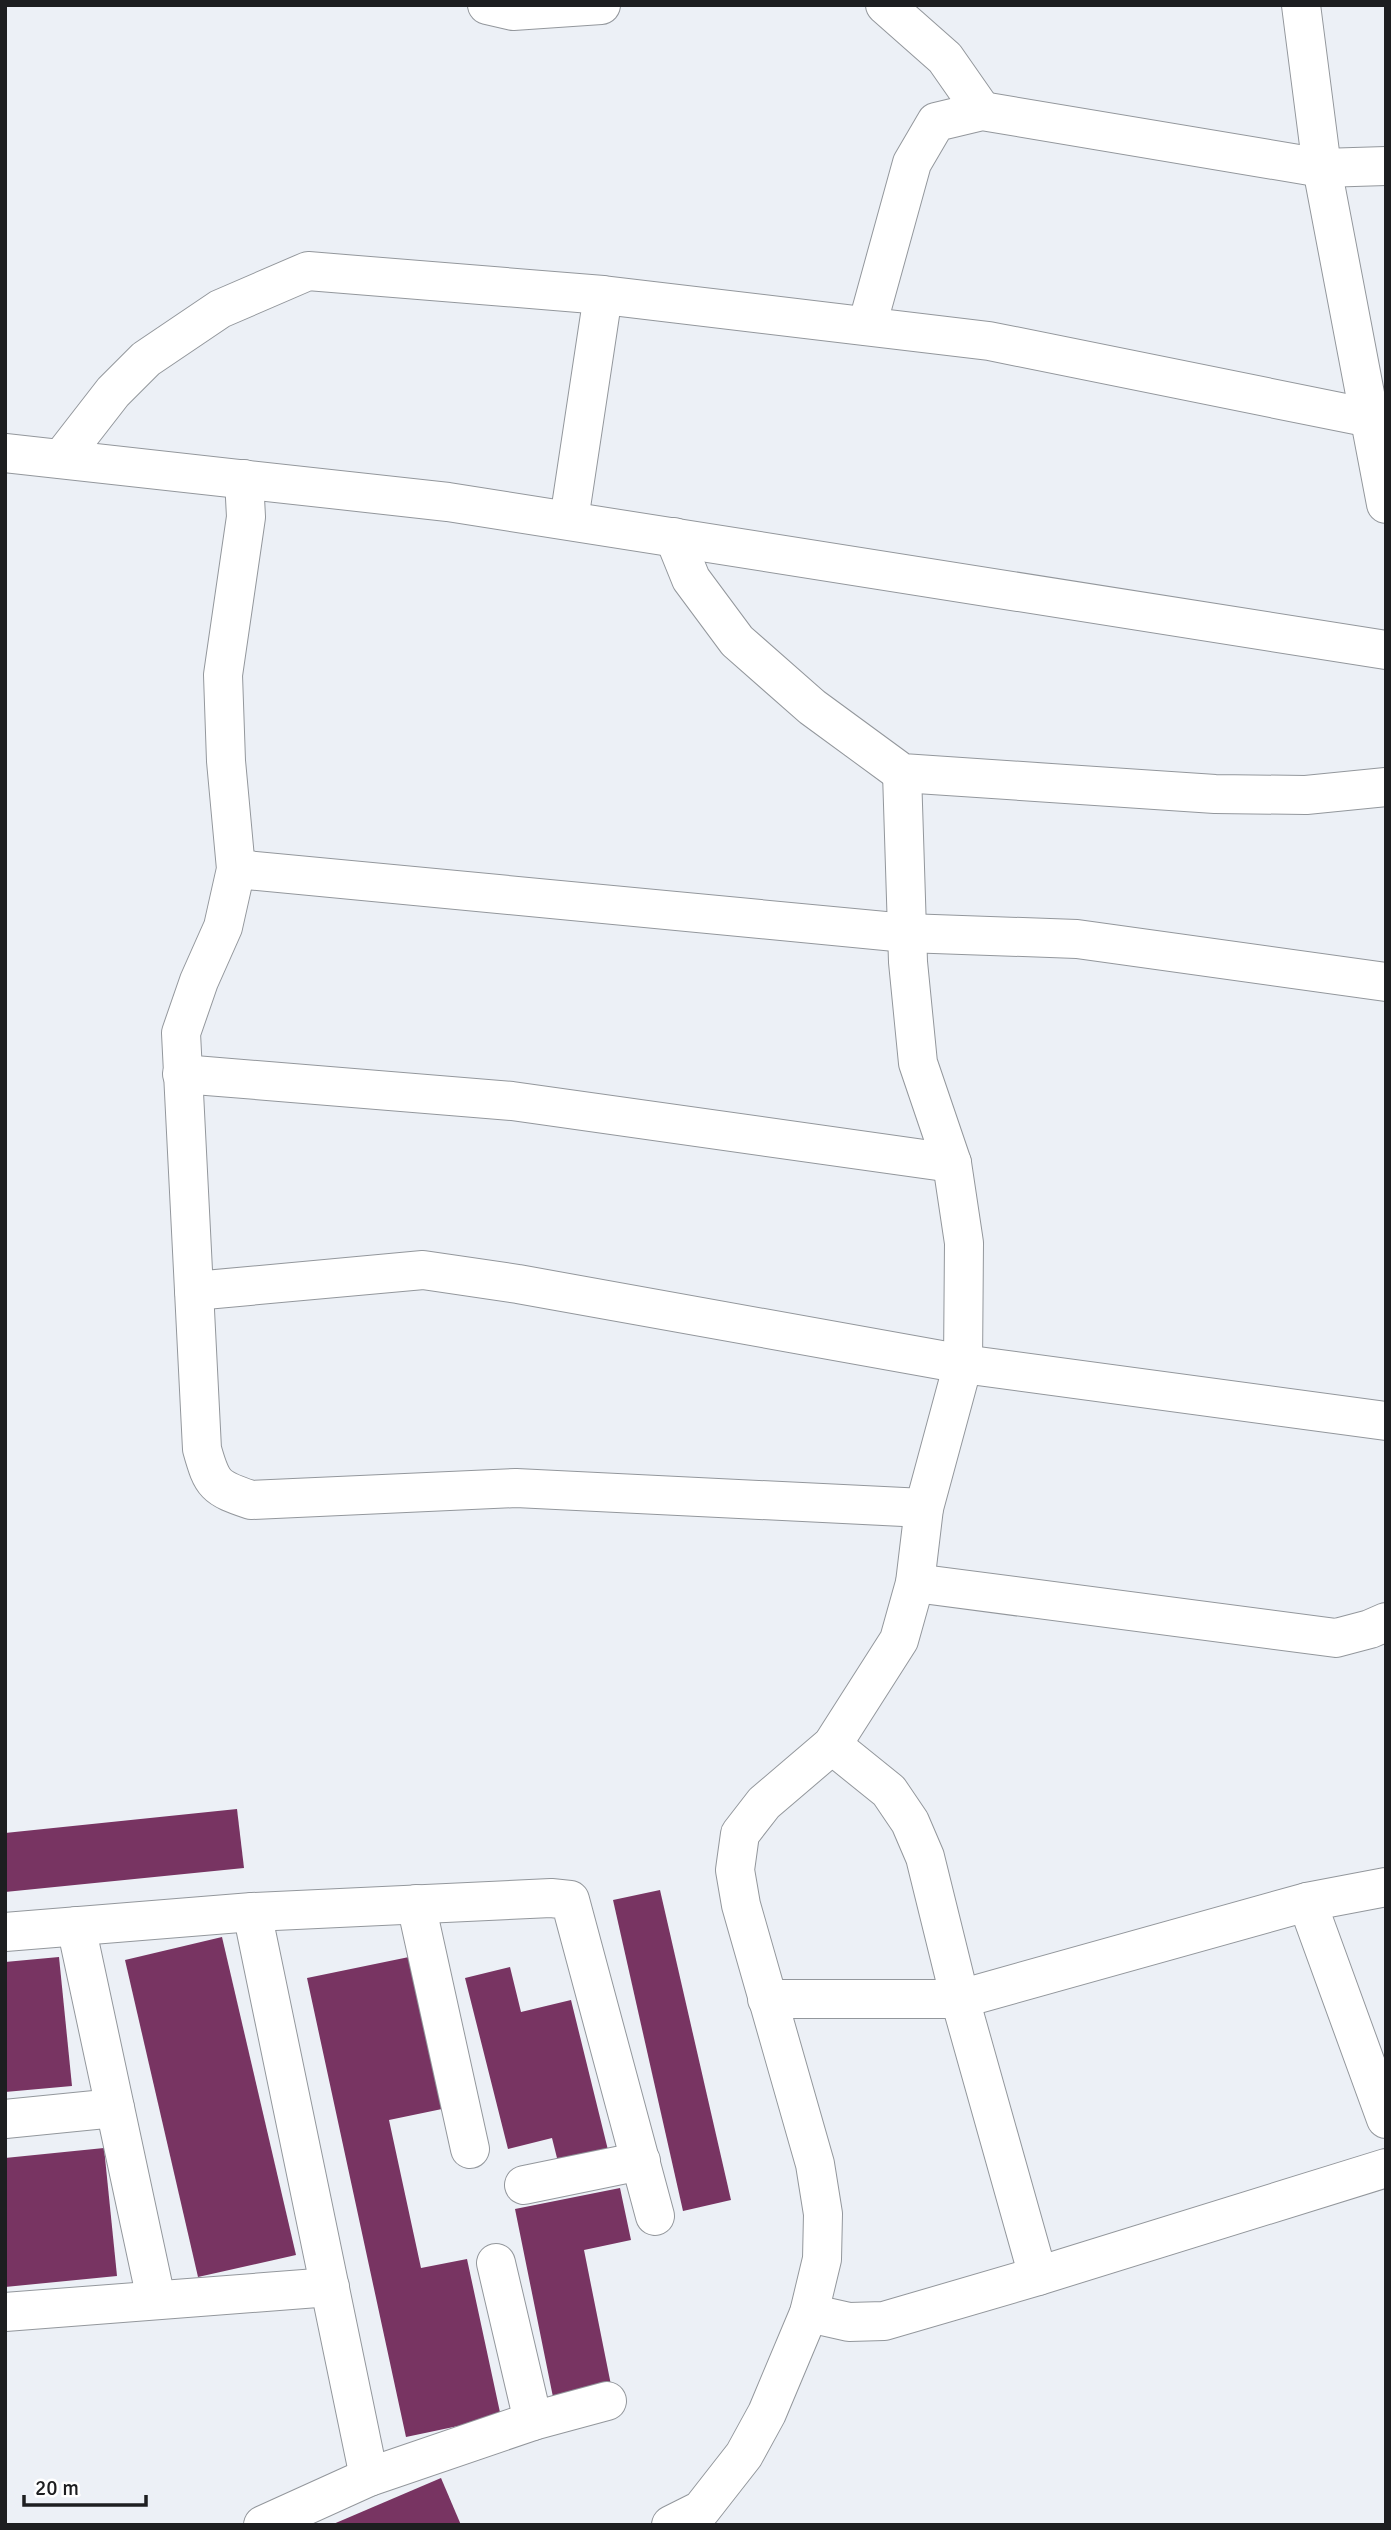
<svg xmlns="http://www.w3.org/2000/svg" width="1391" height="2530" viewBox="0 0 1391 2530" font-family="Signika,sans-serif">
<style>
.building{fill:#783462}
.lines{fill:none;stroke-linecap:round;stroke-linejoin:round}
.minor-casing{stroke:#93979c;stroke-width:40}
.minor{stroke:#fff;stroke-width:38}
</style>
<rect width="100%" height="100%" fill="#ecf0f6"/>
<!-- building -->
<g class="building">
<path d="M237,1809L244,1868L5,1892V1833Z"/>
<path d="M660,1890L731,2200L683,2211L613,1900Z"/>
<path d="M222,1937L296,2255L198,2277L125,1960Z"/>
<path d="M59,1957L72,2086L5,2092V1962Z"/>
<path d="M409,1957L442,2109L389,2120L421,2268L467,2259L501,2417L406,2437L307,1978Z"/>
<path d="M510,1967L521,2012L571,2000L608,2150L558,2162L552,2138L508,2149L465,1978Z"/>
<path d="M104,2148L117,2276L5,2287V2158Z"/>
<path d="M620,2188L631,2240L584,2250L611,2385L553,2397L515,2209Z"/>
<path d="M441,2478L461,2525H331Z"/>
</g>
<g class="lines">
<defs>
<g id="minor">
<path d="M487,5L513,11L601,5"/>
<path d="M885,5L945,58L982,111"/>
<path d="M1301,5L1322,168L1386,504"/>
<path d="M867,326L912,163L936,122L982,111L1322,168L1386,166"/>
<path d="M5,453L448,502L1386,650"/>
<path d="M61,459L113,392L146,359L220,309L308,271L603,295L989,341L1370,418"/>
<path d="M244,479L246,517L223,675L226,761L236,869L223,927L199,981L181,1033L202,1449C212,1485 215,1488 251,1500L516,1488L924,1508"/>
<path d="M569,520L603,295"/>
<path d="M674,537L691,579L737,641L812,707L902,773L1215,794L1306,795L1386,787"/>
<path d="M236,869L906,933L1077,939L1386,982"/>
<path d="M182,1074L512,1101L952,1163"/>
<path d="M194,1291L423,1270L518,1284L963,1364L1386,1421"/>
<path d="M915,1583L1336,1638L1370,1629L1386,1622"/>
<path d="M832,1745L889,1791L910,1822L925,1857L960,1999L1038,2276"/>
<path d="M1307,1902L1386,2119"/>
<path d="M416,1904L470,2149"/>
<path d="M252,1912L369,2477"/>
<path d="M76,1926L156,2299"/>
<path d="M5,1932L252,1912L551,1898L570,1900L655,2216"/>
<path d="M767,1999H960L1307,1902L1386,1887"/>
<path d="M5,2119L115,2108"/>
<path d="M524,2185L641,2161"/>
<path d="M496,2263L533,2421"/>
<path d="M5,2312L330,2287"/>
<path d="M809,2313L849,2322L884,2321L1038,2276L1386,2168"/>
<path d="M263,2525L369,2477L533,2421L607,2401"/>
<path d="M671,2525L701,2510L744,2455L767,2413L809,2313L822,2259L823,2214L815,2164L741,1905L735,1870L740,1834L764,1803L832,1745L899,1640L915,1583L924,1508L963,1364L964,1243L952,1163L918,1063L908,962L902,773"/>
</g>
</defs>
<!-- minor casing -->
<use href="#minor" class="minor-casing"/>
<!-- minor -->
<use href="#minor" class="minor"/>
</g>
<!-- border -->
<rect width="1391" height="2530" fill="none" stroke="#1d1e20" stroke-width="14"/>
<!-- scale -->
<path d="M24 2495v10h122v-10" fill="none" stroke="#1d1e20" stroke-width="3.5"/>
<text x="35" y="2495" font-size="21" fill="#1d1e20" stroke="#ffffff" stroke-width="5" paint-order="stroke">20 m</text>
</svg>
